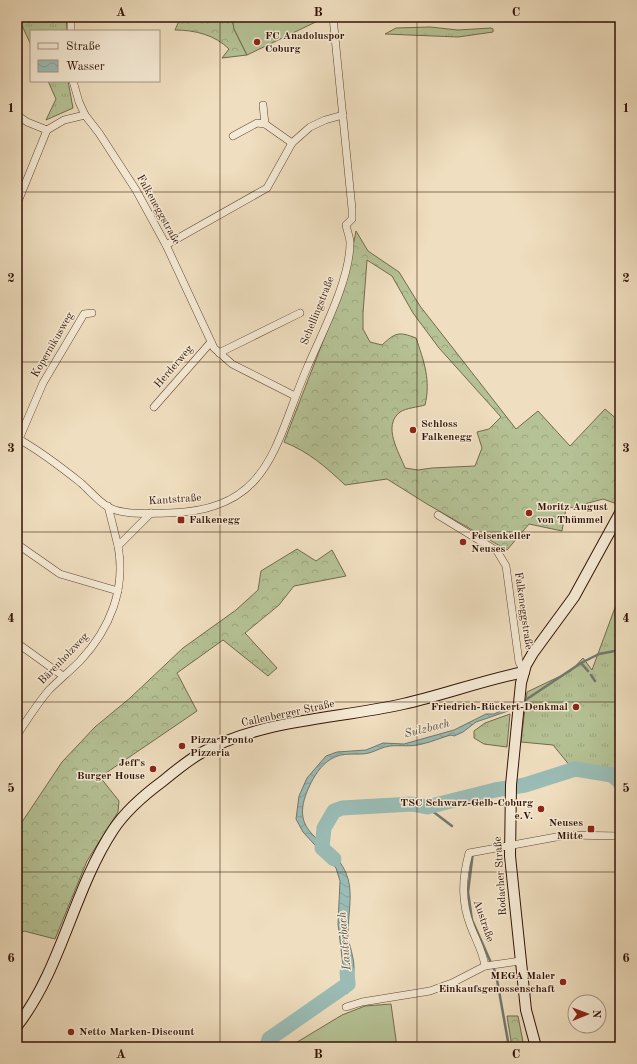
<svg xmlns="http://www.w3.org/2000/svg" width="637" height="1064" viewBox="0 0 637 1064" font-family="'Old Standard TT',serif">
<style>
.grass{fill:url(#grass-tufts);stroke:#746a4d}
.forest{fill:url(#forest-crowns);stroke:#746a4d;fill-rule:evenodd}
.pitch{fill:#b5c295;stroke:#746a4d}
.water{fill:url(#water-waves);stroke:#71786f}
.lines{fill:none;stroke-linecap:round;stroke-linejoin:round}
.stream{stroke:#71786f;stroke-width:2.5}
.river{stroke:#9abcb5;stroke-width:15}
.street-casing{stroke:#624534;stroke-width:8}
.secondary-casing{stroke:#331205;stroke-width:12}
.street{stroke:#f5ead5;stroke-width:7}
.secondary{stroke:#f5ead5;stroke-width:10}
.grid{fill:none;stroke:#331205;stroke-width:1;stroke-opacity:0.55}
.poi-dot{fill:#8f2418;stroke:#f5ead5;stroke-width:1.5}
.labels{text-anchor:middle;dominant-baseline:central;stroke-width:3;stroke-linejoin:round;paint-order:stroke}
.poi-label{font-size:11px;font-weight:bold;fill:#331205;stroke:#f5ead5;text-anchor:start}
.street-label{font-size:11px;fill:#331205;stroke:#f5ead5}
.water-label{font-size:12px;font-style:italic;fill:#574e43;stroke:#f5ead5}
.neatline{fill:none;stroke:#331205;stroke-width:1.5}
.grid-label{font-size:13px;text-anchor:middle;font-weight:bold;fill:#331205}
</style>
<defs>
<pattern id="grass-tufts" width="24" height="20" patternUnits="userSpaceOnUse"><rect width="24" height="20" fill="#b5c295"/><path d="M3 7l-1-3M5 7V3M7 7l1-3M15 17l-1-3M17 17v-4M19 17l1-3" fill="none" stroke="#9ca67f"/></pattern>
<pattern id="forest-crowns" width="20" height="18" patternUnits="userSpaceOnUse"><rect width="20" height="18" fill="#b5c295"/><path d="M2 6a3 3 0 1 1 6 0M12 15a3 3 0 1 1 6 0" fill="none" stroke="#9ca67f"/></pattern>
<pattern id="water-waves" width="16" height="10" patternUnits="userSpaceOnUse"><rect width="16" height="10" fill="#9abcb5"/><path d="M0 5q4-4 8 0t8 0" fill="none" stroke="#85a19a"/></pattern>
</defs>
<rect width="100%" height="100%" fill="#efdebf"/>
<filter id="stains"><feTurbulence type="fractalNoise" baseFrequency=".005" numOctaves="4"/><feColorMatrix values="0 0 0 0 .2 0 0 0 0 .09 0 0 0 0 .02 0 0 0 .5 -.17"/></filter>
<radialGradient id="worn" r=".72"><stop offset=".6" stop-color="#630" stop-opacity="0"/><stop offset="1" stop-color="#630" stop-opacity=".3"/></radialGradient>
<!-- grass -->
<g class="grass">
<path d="M18,17H66L67,31H31V45Z"/>
<path d="M430,27L458,30L491,28L493,29V32L458,37L385,34L396,28Z"/>
<path d="M48,81H68L73,108L46,120L56,99Z"/>
<path d="M620,594V778L610,770L571,767L553,745L521,742L527,692L571,671L583,658L592,670Z"/>
<path d="M510,714L507,747L484,744L474,738V731L485,723Z"/>
</g>
<!-- forest -->
<g class="forest">
<path d="M178,17H232L234,29L247,55L222,58L229,49C215,35 195,30 175,30L179,21Z"/>
<path d="M356,231L368,251L399,272L420,306L516,429L538,411L570,446L605,409L620,422V499L617,504L603,499L566,509L562,531L529,524L507,550L427,504L387,479L345,485C326,467 309,452 284,442L346,282ZM367,260L392,276L413,313L439,348L501,417L489,429L477,432L482,448L475,466L432,468L418,470L405,468C399,452 382,426 400,412C406,408 418,407 425,405C431,381 424,361 416,338C398,331 395,333 382,345L370,342L363,329V313Z"/>
<path d="M297,549L316,561L332,550L346,576L294,586L279,605L245,633L277,668L268,676L223,640L177,673L197,711L100,777L119,801L118,812L87,861L55,939L24,931L17,937V824L22,822L62,762L95,727L130,698L183,648L236,610L258,590L261,571Z"/>
<path d="M507,1016H518L524,1047H512Z"/>
</g>
<!-- pitch -->
<g class="pitch">
<path d="M232,17H329L324,18L247,55L234,29Z"/>
<path d="M391,1004L397,1047H289L342,1015L365,1006Z"/>
</g>
<!-- water -->
<g class="water">
<path d="M511,706V710L476,722L463,732L454,736L451,735C442,737 432,742 422,744C412,747 400,745 390,746C382,747 376,751 369,753C356,756 344,751 331,759C321,765 314,776 309,787C286,837 330,836 346,873C354,891 348,913 348,933C347,940 351,947 352,954C356,968 354,982 347,994L339,988L344,974L338,924L340,881L336,868L303,832L296,819L299,796L307,778L326,756L337,752L366,750L383,743L404,744L454,730L486,714H494Z"/>
<path d="M542,776L545,781L518,788V783Z"/>
</g>
<g class="lines">
<!-- stream -->
<g class="stream">
<path d="M581,663L588,671"/>
<path d="M591,675L595,681"/>
<path d="M521,703L581,663L599,654L620,650"/>
<path d="M427,807L452,826"/>
<path d="M473,852L468,892L472,920L496,974L509,1047"/>
</g>
<!-- river -->
<g class="river">
<path d="M334,859L322,848L324,828L334,811L342,808L412,804L427,807L495,790L525,785L575,769L612,775L620,782"/>
<path d="M267,1047L269,1039L348,984L347,972"/>
</g>
<defs>
<g id="street">
<path d="M71,17V31"/>
<path d="M73,81L79,102L85,115L99,133L136,190L166,245L214,348L232,364L295,396"/>
<path d="M263,105L265,124"/>
<path d="M17,115L27,122L47,130"/>
<path d="M47,130L64,120L85,115"/>
<path d="M233,136L257,123L265,124L292,143"/>
<path d="M17,204L47,130"/>
<path d="M166,245L267,188L292,143L310,127L325,120L343,115"/>
<path d="M219,353L300,313"/>
<path d="M154,407L211,342"/>
<path d="M17,438C40,451 61,467 81,483C90,491 98,501 108,507C125,516 150,513 168,513C271,511 274,445 307,368C322,333 350,280 350,243C350,237 347,231 346,225L352,219V209L333,17"/>
<path d="M19,439L43,383L84,314L92,313"/>
<path d="M108,506L118,546"/>
<path d="M438,515L497,551L506,566L519,662L524,672"/>
<path d="M17,544L60,574L118,591"/>
<path d="M17,643L63,676"/>
<path d="M17,735C27,720 37,704 49,690C59,680 70,671 80,661C110,629 126,589 118,546L151,513"/>
<path d="M485,966C483,952 476,940 471,927C461,902 462,879 469,853L567,835L620,836"/>
<path d="M346,1007L362,1002L430,991L452,983L485,966L520,961"/>
</g>
<g id="secondary">
<path d="M17,1026C62,968 73,891 113,830C126,810 144,795 163,781C175,771 187,761 201,753C262,719 337,719 403,704C444,695 483,680 524,672"/>
<path d="M536,1047L526,1010L510,856L511,785L521,683L526,665L533,653L574,597L620,513"/>
</g>
</defs>
<!-- street casing -->
<use href="#street" class="street-casing"/>
<!-- secondary casing -->
<use href="#secondary" class="secondary-casing"/>
<!-- street -->
<use href="#street" class="street"/>
<!-- secondary -->
<use href="#secondary" class="secondary"/>
</g>
<!-- grid -->
<path class="grid" d="M220,17V1047M417,17V1047M17,192H620M17,362H620M17,532H620M17,702H620M17,872H620"/>
<!-- markers -->
<g class="poi-dot">
<circle cx="257" cy="42" r="4"/>
<circle cx="413" cy="430" r="4"/>
<circle cx="529" cy="513" r="4"/>
<rect x="177" y="516" width="8" height="8" rx="2"/>
<circle cx="463" cy="542" r="4"/>
<circle cx="576" cy="707" r="4"/>
<circle cx="182" cy="746" r="4"/>
<circle cx="153" cy="769" r="4"/>
<circle cx="541" cy="809" r="4"/>
<rect x="587" y="825" width="8" height="8" rx="2"/>
<circle cx="563" cy="982" r="4"/>
<circle cx="71" cy="1032" r="4"/>
</g>
<g class="labels">
<!-- poi labels -->
<g class="poi-label">
<text x="265" y="36">FC Anadoluspor<tspan x="265" dy="13">Coburg</tspan></text>
<text x="421" y="424">Schloss<tspan x="421" dy="13">Falkenegg</tspan></text>
<text x="537" y="507">Moritz August<tspan x="537" dy="13">von Thümmel</tspan></text>
<text x="189" y="520">Falkenegg</text>
<text x="471" y="536">Felsenkeller<tspan x="471" dy="13">Neuses</tspan></text>
<text x="568" y="707" text-anchor="end">Friedrich-Rückert-Denkmal</text>
<text x="190" y="740">Pizza Pronto<tspan x="190" dy="13">Pizzeria</tspan></text>
<text x="145" y="763" text-anchor="end">Jeff's<tspan x="145" dy="13">Burger House</tspan></text>
<text x="533" y="803" text-anchor="end">TSC Schwarz-Gelb-Coburg<tspan x="533" dy="13">e.V.</tspan></text>
<text x="583" y="823" text-anchor="end">Neuses<tspan x="583" dy="13">Mitte</tspan></text>
<text x="555" y="976" text-anchor="end">MEGA Maler<tspan x="555" dy="13">Einkaufsgenossenschaft</tspan></text>
<text x="79" y="1032">Netto Marken-Discount</text>
</g>
<!-- street labels -->
<g class="street-label">
<text transform="translate(158 210) rotate(61)">Falkeneggstraße</text>
<text transform="translate(318 311) rotate(-68)">Schellingstraße</text>
<text transform="translate(53 345) rotate(-60)">Kopernikusweg</text>
<text transform="translate(174 367) rotate(-49)">Herderweg</text>
<text transform="translate(175 500) rotate(-4)">Kantstraße</text>
<text transform="translate(523 611) rotate(82)">Falkeneggstraße</text>
<text transform="translate(64 659) rotate(-46)">Bärenholzweg</text>
<text transform="translate(288 714) rotate(-12)">Callenberger Straße</text>
<text transform="translate(501 876) rotate(-94)">Rodacher Straße</text>
<text transform="translate(483 921) rotate(71)">Austraße</text>
</g>
<!-- water labels -->
<g class="water-label">
<text transform="translate(427 729) rotate(-14)">Sulzbach</text>
<text transform="translate(345 941) rotate(-95)">Lauterbach</text>
</g>
</g>
<!-- margin -->
<rect width="637" height="1064" fill="none" stroke="#efdebf" stroke-width="44"/>
<!-- legend -->
<rect x="30" y="30" width="130" height="52" fill="#f5ead5" stroke="#a79482"/>
<rect x="38" y="43" width="20" height="6" fill="#f5ead5" stroke="#a79482"/>
<text x="66" y="50" font-size="12" fill="#331205">Straße</text>
<rect x="38" y="60" width="20" height="12" fill="url(#water-waves)" stroke="#a79482"/>
<text x="66" y="70" font-size="12" fill="#331205">Wasser</text>
<!-- north arrow -->
<g transform="translate(587 1014) rotate(89)"><circle r="19" fill="#f5ead5" stroke="#a79482"/>
<path d="M0-3L7 15L0 10L-7 15Z" fill="#8f2418"/>
<text y="-6" font-size="11" font-weight="bold" text-anchor="middle" fill="#331205">N</text>
</g>
<rect x="22" y="22" width="593" height="1020" class="neatline"/>
<g class="grid-label">
<text x="121" y="16">A</text>
<text x="318" y="16">B</text>
<text x="516" y="16">C</text>
<text x="11" y="112">1</text>
<text x="626" y="112">1</text>
<text x="11" y="282">2</text>
<text x="626" y="282">2</text>
<text x="11" y="452">3</text>
<text x="626" y="452">3</text>
<text x="11" y="622">4</text>
<text x="626" y="622">4</text>
<text x="11" y="792">5</text>
<text x="626" y="792">5</text>
<text x="11" y="962">6</text>
<text x="626" y="962">6</text>
<text x="121" y="1058">A</text>
<text x="318" y="1058">B</text>
<text x="516" y="1058">C</text>
</g>
<rect width="100%" height="100%" filter="url(#stains)"/>
<rect width="100%" height="100%" fill="url(#worn)"/>
</svg>
